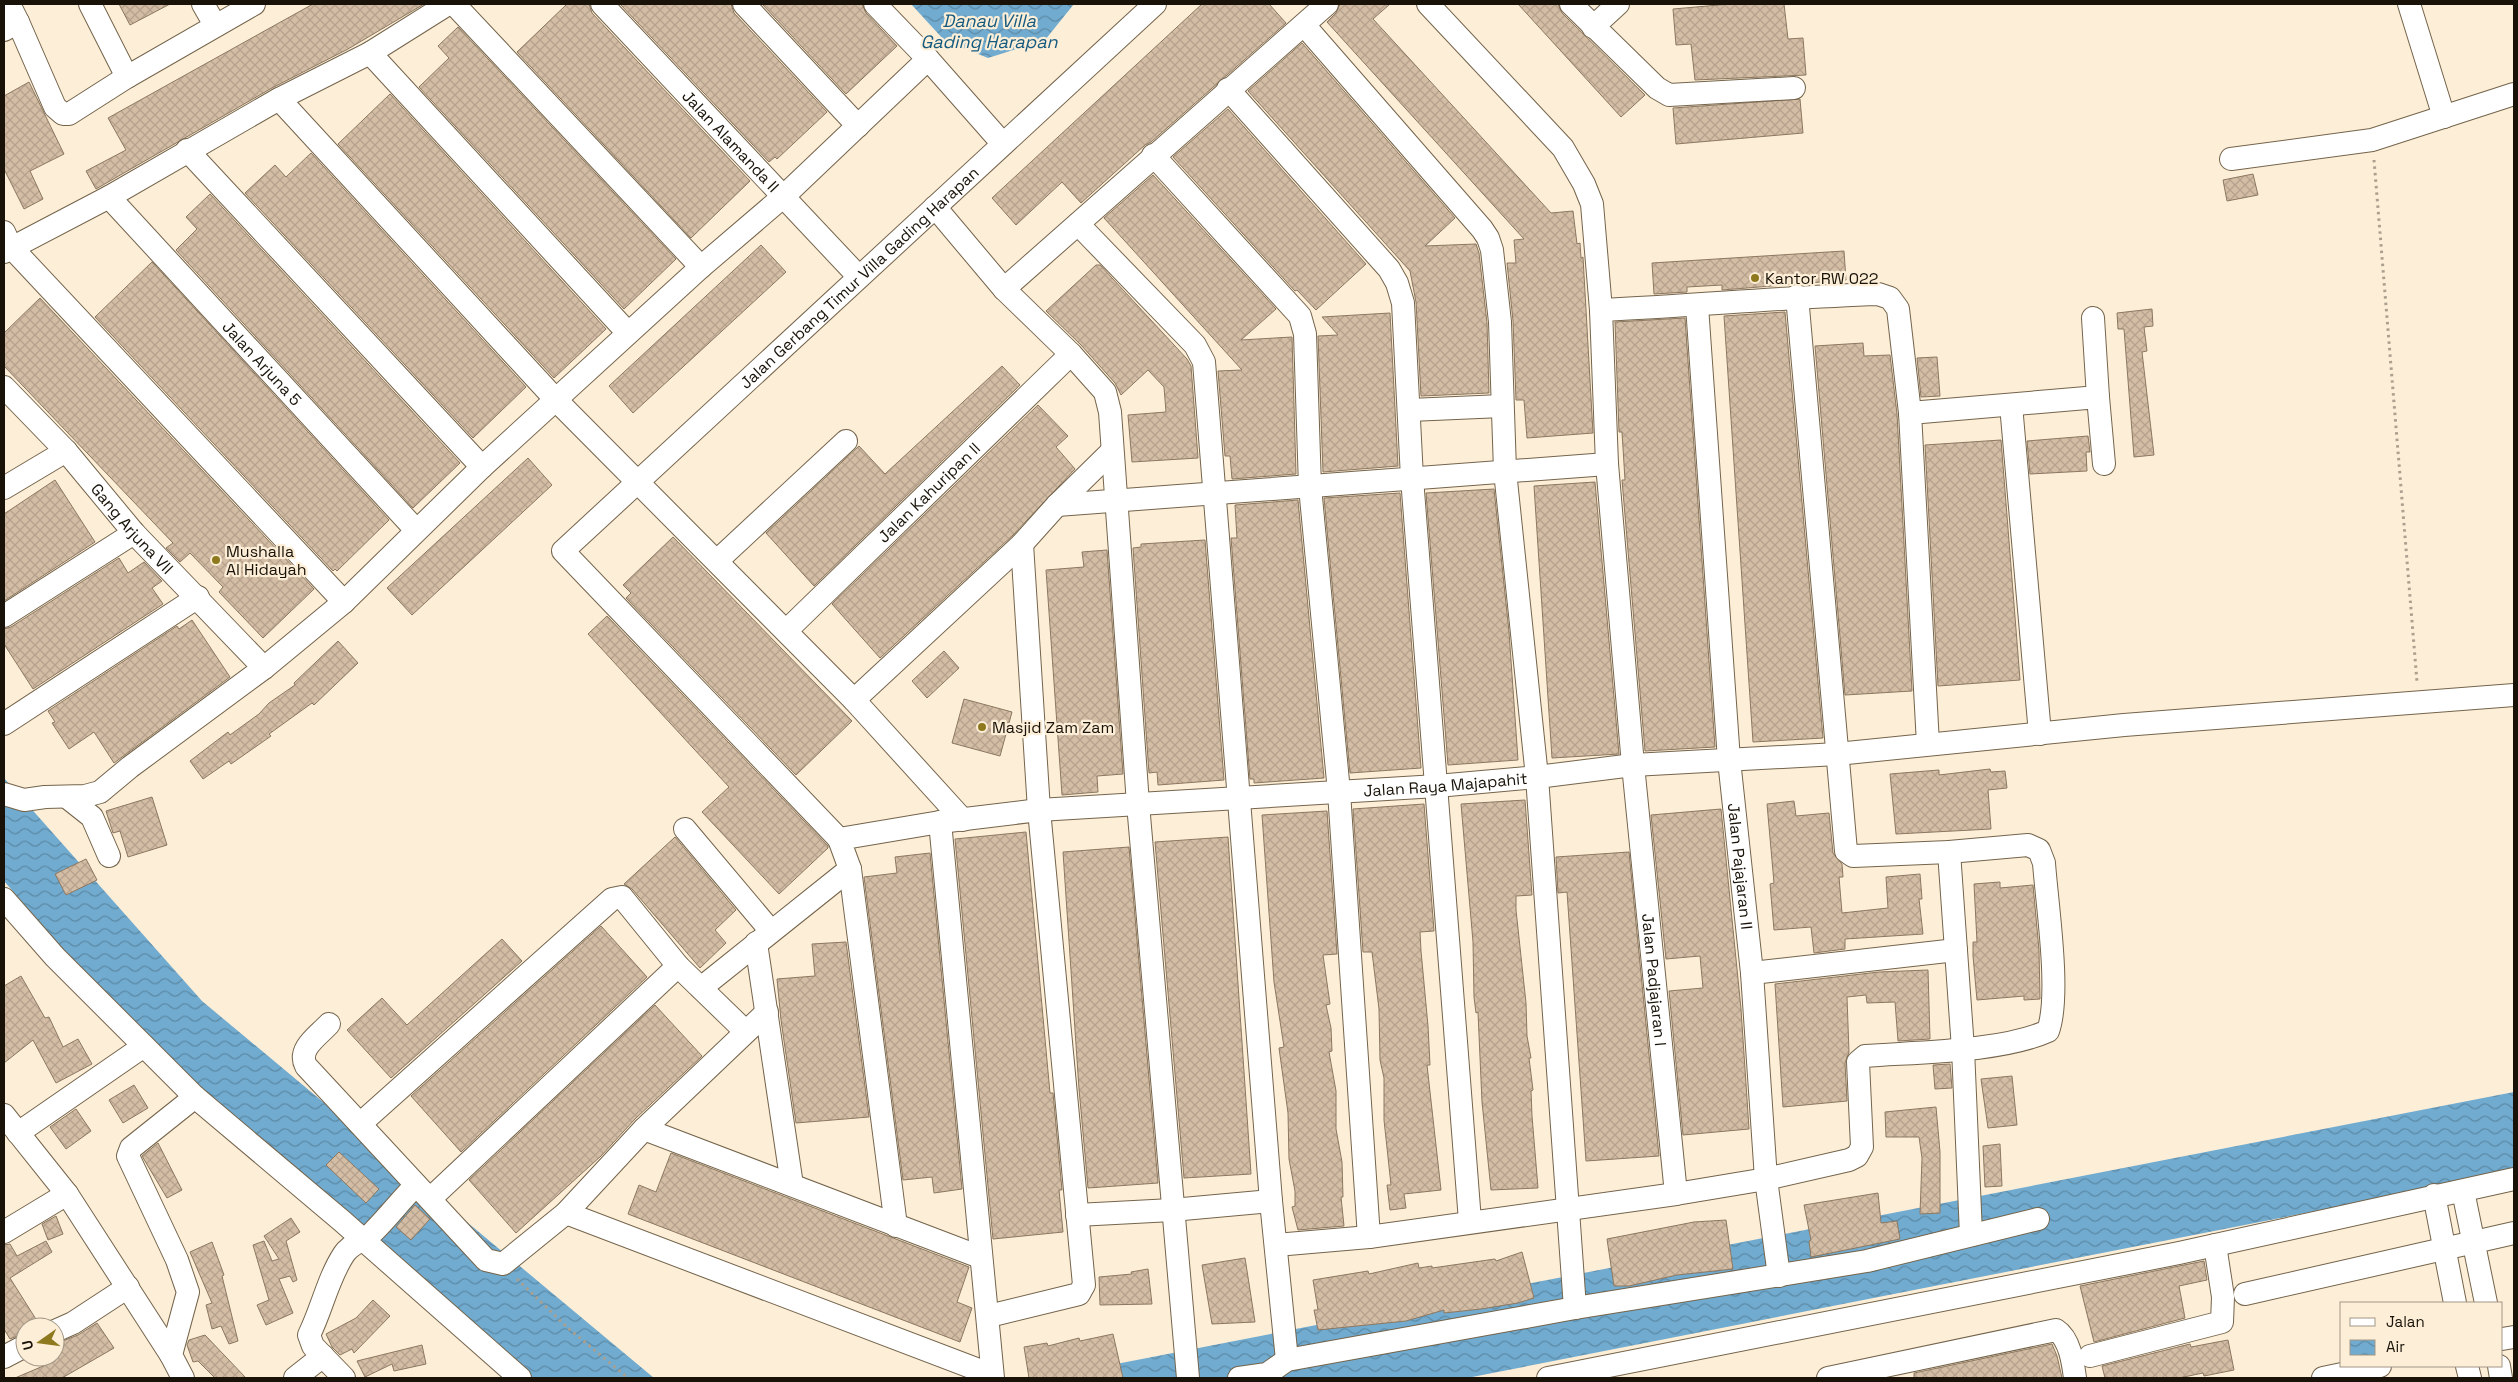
<svg xmlns="http://www.w3.org/2000/svg" width="2518" height="1382" viewBox="0 0 2518 1382" font-family="'Space Grotesk',sans-serif">
<style>
.water{fill:url(#water-waves)}
.building{fill:url(#building-cross-hatch);stroke:#8c7861}
.lines{fill:none;stroke-linecap:round;stroke-linejoin:round}
.minor-casing{stroke:#74644b;stroke-width:24}
.path{stroke:#ab9f8e;stroke-width:3;stroke-dasharray:2.5 4;stroke-linecap:butt}
.minor{stroke:#fff;stroke-width:22}
.poi-dot{fill:#8f791e;stroke:#fdeed8;stroke-width:2}
.labels{text-anchor:middle;dominant-baseline:central;stroke-width:4.5;stroke-linejoin:round;paint-order:stroke}
.street-label{font-size:16px;fill:#181208;stroke:#fdeed8}
.poi-label{font-size:16px;fill:#181208;stroke:#fdeed8;text-anchor:start}
.water-label{font-size:18px;font-style:italic;fill:#155a7f;stroke:#fdeed8}
</style>
<defs>
<pattern id="water-waves" width="16" height="10" patternUnits="userSpaceOnUse" patternTransform="scale(1.25)"><rect width="16" height="10" fill="#71abcf"/><path d="M0 5q4-4 8 0t8 0" fill="none" stroke="#5c8aa6"/></pattern>
<pattern id="building-cross-hatch" width="8" height="8" patternUnits="userSpaceOnUse" patternTransform="scale(1.25)"><rect width="8" height="8" fill="#d4bda5"/><path d="M0 0l8 8M0 8l8-8" fill="none" stroke="#b5a18d"/></pattern>
</defs>
<rect width="100%" height="100%" fill="#fdeed8"/>
<!-- water -->
<g class="water">
<path d="M911,4H1074L1045,40L988,58L944,40Z"/>
<path d="M4,778L202,1001L654,1378H504L162,1064L4,881Z"/>
<path d="M2514,1092V1172L1467,1378H1044Z"/>
</g>
<!-- building -->
<g class="building">
<path d="M119,4H170L130,25Z"/>
<path d="M313,4H424L348,49L272,88L96,189L86,171L126,150L108,118Z"/>
<path d="M567,4H589L592,13L750,181L691,238L517,52Z"/>
<path d="M620,4H731L734,13L827,112L777,159L775,157L769,162Z"/>
<path d="M762,4H862L866,13L897,46L846,94Z"/>
<path d="M1202,4H1269L1286,23L1151,142L1145,145L1081,203L1062,182L1016,225L992,198Z"/>
<path d="M1340,4H1390L1373,19L1551,213L1573,211L1577,244L1580,243L1581,258L1583,257L1593,433L1527,438L1524,400H1516L1513,321L1507,263H1516L1514,240L1524,239L1327,22L1336,13Z"/>
<path d="M1518,4H1558L1562,13L1645,95L1621,117Z"/>
<path d="M1730,4H1784L1788,39L1803,38L1806,75L1695,80L1691,44L1676,45L1673,9Z"/>
<path d="M458,27L676,259L624,309L419,87L449,58L438,46Z"/>
<path d="M1302,43L1455,218L1425,246L1476,244L1479,253L1487,323L1489,393L1421,396L1416,302L1410,271L1248,91Z"/>
<path d="M29,82L64,154L30,171L43,199L24,209L4,169V96Z"/>
<path d="M390,94L606,329L554,378L338,144Z"/>
<path d="M1800,99L1803,133L1676,144L1673,108Z"/>
<path d="M1228,109L1366,264L1316,310L1297,290L1295,291L1173,157Z"/>
<path d="M311,153L526,387L473,438L245,193L275,165L286,177Z"/>
<path d="M2253,174L2258,195L2227,201L2223,180Z"/>
<path d="M1153,175L1276,309L1241,340L1292,337L1296,474L1232,479L1230,456H1225L1218,371L1242,370L1104,218Z"/>
<path d="M210,194L460,463L413,508L176,250L197,229L186,217Z"/>
<path d="M761,245L786,272L633,413L609,386Z"/>
<path d="M1844,251L1846,280L1722,290V285L1687,287V292L1654,294L1652,263Z"/>
<path d="M152,262L389,520L337,571L335,569L333,571L95,317Z"/>
<path d="M1096,265H1100L1187,359L1191,366L1198,458L1132,462L1128,415L1166,412L1164,387L1148,370L1121,395L1115,383L1081,345L1046,311Z"/>
<path d="M40,298L314,589L263,638L219,592L223,587L190,553L180,562L166,548L173,543L4,366V333Z"/>
<path d="M2152,309L2153,326L2144,327L2147,351L2142,352L2154,455L2134,457L2124,329H2118L2117,313Z"/>
<path d="M1785,312L1823,738L1753,742L1724,316Z"/>
<path d="M1390,313L1398,466L1323,472L1318,336L1338,335L1322,317Z"/>
<path d="M1685,318L1715,747L1645,751L1622,480H1625L1622,432H1619L1615,322Z"/>
<path d="M1863,343L1864,356L1890,355L1897,414L1912,691L1845,695L1815,346Z"/>
<path d="M1937,357L1940,396L1921,397L1917,358Z"/>
<path d="M1002,366L1020,385L814,586L766,533L859,446L885,474Z"/>
<path d="M1038,405L1068,436L1056,447L1075,469L1013,535L880,658L832,604Z"/>
<path d="M2088,436L2090,452H2086L2087,471L2030,474L2027,441Z"/>
<path d="M2001,440L2020,680L1938,686L1925,445Z"/>
<path d="M528,458L552,485L412,615L387,588Z"/>
<path d="M55,480L95,542L4,601V514Z"/>
<path d="M1595,482L1619,754L1552,758L1534,486Z"/>
<path d="M1494,489L1509,632L1518,760L1448,765L1426,493Z"/>
<path d="M1400,493L1421,768L1350,773L1324,498Z"/>
<path d="M1298,500L1324,778L1254,783V779H1250L1231,538H1237L1235,505Z"/>
<path d="M673,537L852,721L796,775L626,598L631,593L623,585Z"/>
<path d="M1205,540L1224,780L1158,785L1157,772L1149,773L1133,548L1141,547V544Z"/>
<path d="M1107,550L1123,774L1097,776L1098,792L1062,795L1046,570L1084,567L1082,552Z"/>
<path d="M119,558L128,573L144,562L162,581L152,588L163,604L33,689L4,644V629L11,627Z"/>
<path d="M607,616L828,846V848L779,894L702,812L729,787L588,634Z"/>
<path d="M192,620L230,677L114,763L94,732L69,749L52,723L55,722L48,711L177,626L179,629Z"/>
<path d="M338,641L358,663L314,705L312,703L269,734L271,736L231,764L229,761L203,779L190,761L228,732L230,735L259,714L269,703L295,685L294,683Z"/>
<path d="M944,651L959,668L927,698L912,681Z"/>
<path d="M964,699L1012,712L1000,756L952,743Z"/>
<path d="M1990,769L1991,772L2005,771L2007,788L1988,790L1991,829L1896,834L1890,774L1939,770V775Z"/>
<path d="M152,797L167,845L128,857L120,831L113,833L106,811Z"/>
<path d="M1525,800L1532,895L1516,896V910L1526,1003L1527,1036L1531,1058H1529L1533,1090L1531,1091L1532,1116L1538,1188L1491,1190L1482,1102L1478,1012L1476,1013L1474,997L1473,942L1461,804Z"/>
<path d="M1794,801L1796,816L1829,813L1833,853L1842,864L1843,877H1839L1842,913L1888,908L1886,877L1920,874L1922,899H1919L1923,934L1845,939V949L1814,953L1811,927L1774,930L1770,884L1774,883L1767,804Z"/>
<path d="M1424,804L1434,931L1420,932L1421,951L1428,1026L1430,1065H1427L1441,1190L1404,1194L1406,1208L1390,1210L1387,1185H1391L1384,1120V1078L1380,1060L1379,1009L1372,952H1363L1353,809Z"/>
<path d="M1721,809L1741,1009L1749,1129L1683,1135L1669,991L1703,988L1700,956L1666,959L1651,815Z"/>
<path d="M1327,811L1337,954L1323,955L1330,1004L1326,1005L1331,1028L1332,1051L1329,1052L1336,1091V1129L1342,1162L1343,1197H1341L1344,1226L1298,1230L1292,1207L1295,1206V1191L1289,1159L1288,1113L1279,1048L1284,1047L1274,982L1262,815Z"/>
<path d="M1026,832L1050,1093H1053L1062,1190H1059L1063,1232L993,1239L955,839Z"/>
<path d="M675,837L736,910L715,930L726,943L700,968L632,889L624,884Z"/>
<path d="M1228,837L1251,1174L1184,1178L1155,842Z"/>
<path d="M1129,847L1158,1183L1088,1188L1079,1089L1063,852Z"/>
<path d="M1629,852L1659,1156L1586,1161L1567,892L1558,893L1556,857Z"/>
<path d="M930,853L962,1189L934,1193L932,1177L903,1180L864,877L897,873L895,857Z"/>
<path d="M86,859L97,880L66,895L55,874Z"/>
<path d="M2000,882V888L2033,885L2039,950L2040,999L2024,1000V996L1977,1000L1973,956V942H1977L1974,884Z"/>
<path d="M601,926L647,977L461,1152L411,1096Z"/>
<path d="M502,939L522,961L391,1078L347,1030L382,998L407,1025Z"/>
<path d="M846,942L869,1117L796,1123L781,1020L777,979L815,976L812,944Z"/>
<path d="M1928,970L1930,1039L1898,1041L1895,1002L1867,1003L1866,995L1847,997L1849,1052L1845,1063L1847,1101L1783,1107L1775,984L1879,972Z"/>
<path d="M21,976L45,1018L49,1017L63,1047L78,1039L92,1064L56,1083L33,1040L4,1063V986Z"/>
<path d="M655,1005L702,1056L635,1119L601,1156L516,1233L469,1180Z"/>
<path d="M1950,1064L1952,1088L1935,1089L1933,1065Z"/>
<path d="M2012,1076L2017,1125L1988,1128L1981,1079Z"/>
<path d="M134,1085L148,1108L123,1123L109,1100Z"/>
<path d="M1936,1107L1940,1152V1213L1920,1214L1922,1158L1919,1137H1886L1885,1112Z"/>
<path d="M76,1109L91,1131L66,1149L50,1127Z"/>
<path d="M158,1143L182,1190L167,1198L142,1156Z"/>
<path d="M2000,1144L2002,1186L1985,1187L1983,1146Z"/>
<path d="M339,1152L379,1189L366,1203L326,1165Z"/>
<path d="M671,1153L969,1267L957,1302L972,1308L960,1342L628,1214L639,1185L656,1192Z"/>
<path d="M1878,1193L1881,1223L1897,1221L1900,1239L1811,1257L1809,1241L1811,1240L1804,1205Z"/>
<path d="M415,1205L430,1219L411,1240L396,1227Z"/>
<path d="M56,1216L63,1234L48,1240L42,1224Z"/>
<path d="M291,1218L300,1232L286,1241L297,1280L293,1282L290,1276L279,1279L293,1313L266,1325L257,1305L269,1300L253,1245L264,1241L272,1261L279,1259L264,1236Z"/>
<path d="M1726,1220L1733,1269L1677,1275L1629,1286H1614L1607,1239L1694,1222Z"/>
<path d="M46,1241L52,1252L10,1278L39,1324L35,1327H25V1333L10,1339L4,1329V1245L10,1244L17,1256Z"/>
<path d="M212,1242L224,1275L222,1276L238,1341L229,1344L221,1326L212,1329L206,1305L212,1303L190,1252Z"/>
<path d="M1522,1252L1534,1298L1518,1303L1481,1309L1444,1313V1310L1406,1321L1318,1330L1314,1310H1318L1313,1280L1368,1271L1369,1274L1418,1263L1419,1268L1432,1266V1268L1495,1259L1496,1261Z"/>
<path d="M1245,1258L1255,1322L1212,1324L1202,1265Z"/>
<path d="M2204,1261L2207,1280L2179,1286L2185,1318L2094,1342L2080,1286Z"/>
<path d="M1148,1269L1152,1304L1100,1305L1099,1277L1132,1274L1131,1272Z"/>
<path d="M373,1300L390,1316L354,1353L352,1349L340,1355L332,1347L326,1334L356,1318Z"/>
<path d="M97,1323L114,1348L62,1378H15L55,1361V1344L78,1335Z"/>
<path d="M1113,1334L1123,1378H1029L1024,1347L1047,1343L1048,1346L1079,1338L1080,1341Z"/>
<path d="M205,1335L246,1378H215L198,1361L193,1362L187,1345L189,1340Z"/>
<path d="M2228,1340L2234,1370L2204,1376L2203,1373L2179,1378H2105L2102,1366L2190,1344L2191,1347Z"/>
<path d="M2052,1344L2057,1356L2062,1378H1914V1373Z"/>
<path d="M422,1345L426,1364L394,1371L392,1364L365,1377L357,1361Z"/>
</g>
<g class="lines">
<defs>
<g id="minor">
<path d="M9,4L18,22"/>
<path d="M90,4L127,77"/>
<path d="M203,4L215,25"/>
<path d="M454,4L701,267"/>
<path id="s1" d="M602,4L859,277"/>
<path d="M744,4L858,126"/>
<path d="M875,4L928,59"/>
<path id="s2" d="M1428,4L1563,148L1584,184L1592,204L1601,310L1607,464L1633,765L1676,1194"/>
<path d="M1571,4L1657,88L1669,95L1794,88"/>
<path d="M2409,4L2444,117"/>
<path d="M1304,25L1482,229L1488,238L1492,250L1500,322L1505,471L1537,777L1575,1308"/>
<path d="M1593,27L1618,4"/>
<path d="M4,30L18,22L55,107L63,114H69L127,77L254,4"/>
<path d="M370,53L628,333"/>
<path d="M1228,89L1389,269L1397,283L1403,303L1412,478L1470,1221"/>
<path d="M279,99L557,401L854,700L963,820"/>
<path d="M187,150L482,467"/>
<path d="M1153,155L1300,316L1305,334L1310,487L1339,792L1369,1237"/>
<path d="M2231,159L2372,140L2514,94"/>
<path id="s3" d="M109,197L416,530"/>
<path d="M935,207L1004,289L1071,354L1105,392L1110,412L1138,804L1188,1378"/>
<path d="M1078,224L1195,345L1204,362L1271,1201L1287,1360"/>
<path d="M4,232L11,247L344,602"/>
<path d="M4,252L109,197L279,99L370,53L448,4"/>
<path d="M1004,289L1327,4"/>
<path id="s4" d="M1697,306L1729,760L1752,973L1766,1179L1779,1276"/>
<path d="M1601,310C1693,306 1785,297 1878,294L1890,298L1898,309L1910,413L1928,744"/>
<path d="M2093,318L2098,397"/>
<path id="s5" d="M4,387L66,451L134,533L264,668"/>
<path d="M2011,405L2040,734"/>
<path d="M1410,410L1502,406"/>
<path d="M1910,413L2098,397L2104,464"/>
<path d="M4,488L66,451"/>
<path d="M1057,505L1607,464"/>
<path d="M718,560L846,441"/>
<path d="M4,616L134,533"/>
<path id="s6" d="M786,631L1071,354"/>
<path d="M854,700L1022,544L1057,505L1112,451"/>
<path d="M4,724L198,597"/>
<path d="M4,794L24,800L45,797L85,796L100,792L130,767L264,668L344,602L482,467L701,267L784,196L928,59L1003,144"/>
<path d="M68,798L92,817L109,856"/>
<path d="M940,822L993,1378"/>
<path d="M685,829L770,930"/>
<path id="s7" d="M839,839L563,551L1155,4"/>
<path d="M1949,852L1963,1049L1971,1235"/>
<path d="M850,869L896,1226"/>
<path d="M4,899L55,957L195,1097L342,1221L520,1378"/>
<path d="M756,943L792,1185"/>
<path d="M1752,973L1956,950"/>
<path id="s8" d="M701,988L850,869L839,839L940,822L1039,810L1437,786L1537,777L1633,765L1837,754L2124,725L2514,695"/>
<path d="M329,1024C318,1036 297,1049 306,1066L486,1260L503,1264L566,1213L644,1129L767,1012"/>
<path d="M4,1115L67,1194L171,1355"/>
<path d="M360,1124L612,899L622,897L678,966L745,1031"/>
<path d="M644,1129L980,1257"/>
<path d="M18,1133L144,1046"/>
<path d="M2463,1191L2486,1303"/>
<path d="M2434,1195L2455,1303"/>
<path d="M430,1199L678,966"/>
<path d="M566,1213L992,1375"/>
<path d="M1077,1215L1172,1210L1271,1201"/>
<path d="M4,1232L67,1194"/>
<path d="M1276,1245L1369,1237L1676,1194L1766,1179L1849,1160L1857,1156L1862,1147L1858,1062L1865,1056C1917,1052 2001,1052 2048,1031C2061,995 2047,905 2044,863L2039,850L2028,845L1949,852L1853,856L1846,851L1797,296"/>
<path d="M2245,1294L2514,1233"/>
<path d="M989,1316L1079,1294L1084,1285L1039,810L1022,544"/>
<path d="M55,1331L73,1323L128,1287"/>
<path d="M2502,1339L2514,1337"/>
<path d="M2090,1356L2222,1322L2223,1297L2215,1245"/>
<path d="M4,1357L25,1346"/>
<path d="M2467,1366L2470,1378"/>
<path d="M2499,1366L2501,1378"/>
<path d="M183,1378L171,1355L188,1292L177,1260L128,1156L131,1148L195,1097"/>
<path d="M295,1378L323,1356"/>
<path d="M344,1378L313,1346L309,1335C322,1309 328,1278 344,1254C352,1242 365,1241 374,1231C389,1216 401,1200 416,1185"/>
<path d="M1239,1378L1267,1374L1287,1360L1575,1308L1867,1261L2038,1219"/>
<path d="M1548,1378L2179,1253L2514,1179"/>
<path d="M1828,1378L2056,1330C2070,1339 2073,1363 2075,1378"/>
<path d="M2323,1378L2380,1366"/>
</g>
</defs>
<!-- minor casing -->
<use href="#minor" class="minor-casing"/>
<!-- path -->
<g class="path">
<path d="M2374,160L2417,682"/>
<path d="M517,1279L568,1328L628,1378"/>
</g>
<!-- minor -->
<use href="#minor" class="minor"/>
</g>
<!-- markers -->
<g class="poi-dot">
<circle cx="1755" cy="278" r="5"/>
<circle cx="216" cy="560" r="5"/>
<circle cx="982" cy="727" r="5"/>
</g>
<g class="labels">
<!-- street labels -->
<g class="street-label">
<text stroke="none"><textPath href="#s1" startOffset="188">Jalan Alamanda II</textPath></text>
<text stroke="none"><textPath href="#s7" startOffset="802">Jalan Gerbang Timur Villa Gading Harapan</textPath></text>
<text stroke="none"><textPath href="#s3" startOffset="226">Jalan Arjuna 5</textPath></text>
<text stroke="none"><textPath href="#s6" startOffset="199">Jalan Kahuripan II</textPath></text>
<text stroke="none"><textPath href="#s5" startOffset="191">Gang Arjuna VII</textPath></text>
<text stroke="none"><textPath href="#s8" startOffset="832">Jalan Raya Majapahit</textPath></text>
<text stroke="none"><textPath href="#s4" startOffset="562">Jalan Pajajaran II</textPath></text>
<text stroke="none"><textPath href="#s2" startOffset="1039">Jalan Padjajaran I</textPath></text>
</g>
<!-- poi labels -->
<g class="poi-label">
<text x="1765" y="278">Kantor RW 022</text>
<text x="226" y="551">Mushalla<tspan x="226" dy="18">Al Hidayah</tspan></text>
<text x="992" y="727">Masjid Zam Zam</text>
</g>
<!-- water labels -->
<g class="water-label">
<text x="989" y="20">Danau Villa<tspan x="989" dy="21">Gading Harapan</tspan></text>
</g>
</g>
<!-- border -->
<rect width="2518" height="1382" fill="none" stroke="#181208" stroke-width="10"/>
<!-- legend -->
<rect x="2340" y="1302" width="162" height="65" fill="#fdeed8" stroke="#a19685"/>
<rect x="2350" y="1318" width="25" height="8" fill="#ffffff" stroke="#a19685"/>
<text x="2386" y="1327" font-size="15" fill="#181208">Jalan</text>
<rect x="2350" y="1340" width="25" height="15" fill="url(#water-waves)" stroke="#a19685"/>
<text x="2386" y="1352" font-size="15" fill="#181208">Air</text>
<!-- north arrow -->
<g transform="translate(40 1342) rotate(256)"><circle r="24" fill="#fdeed8" stroke="#a19685"/>
<path d="M0-4L9 19L0 12L-9 19Z" fill="#8f791e"/>
<text y="-8" font-size="14" font-weight="bold" text-anchor="middle" fill="#181208">U</text>
</g>
</svg>
